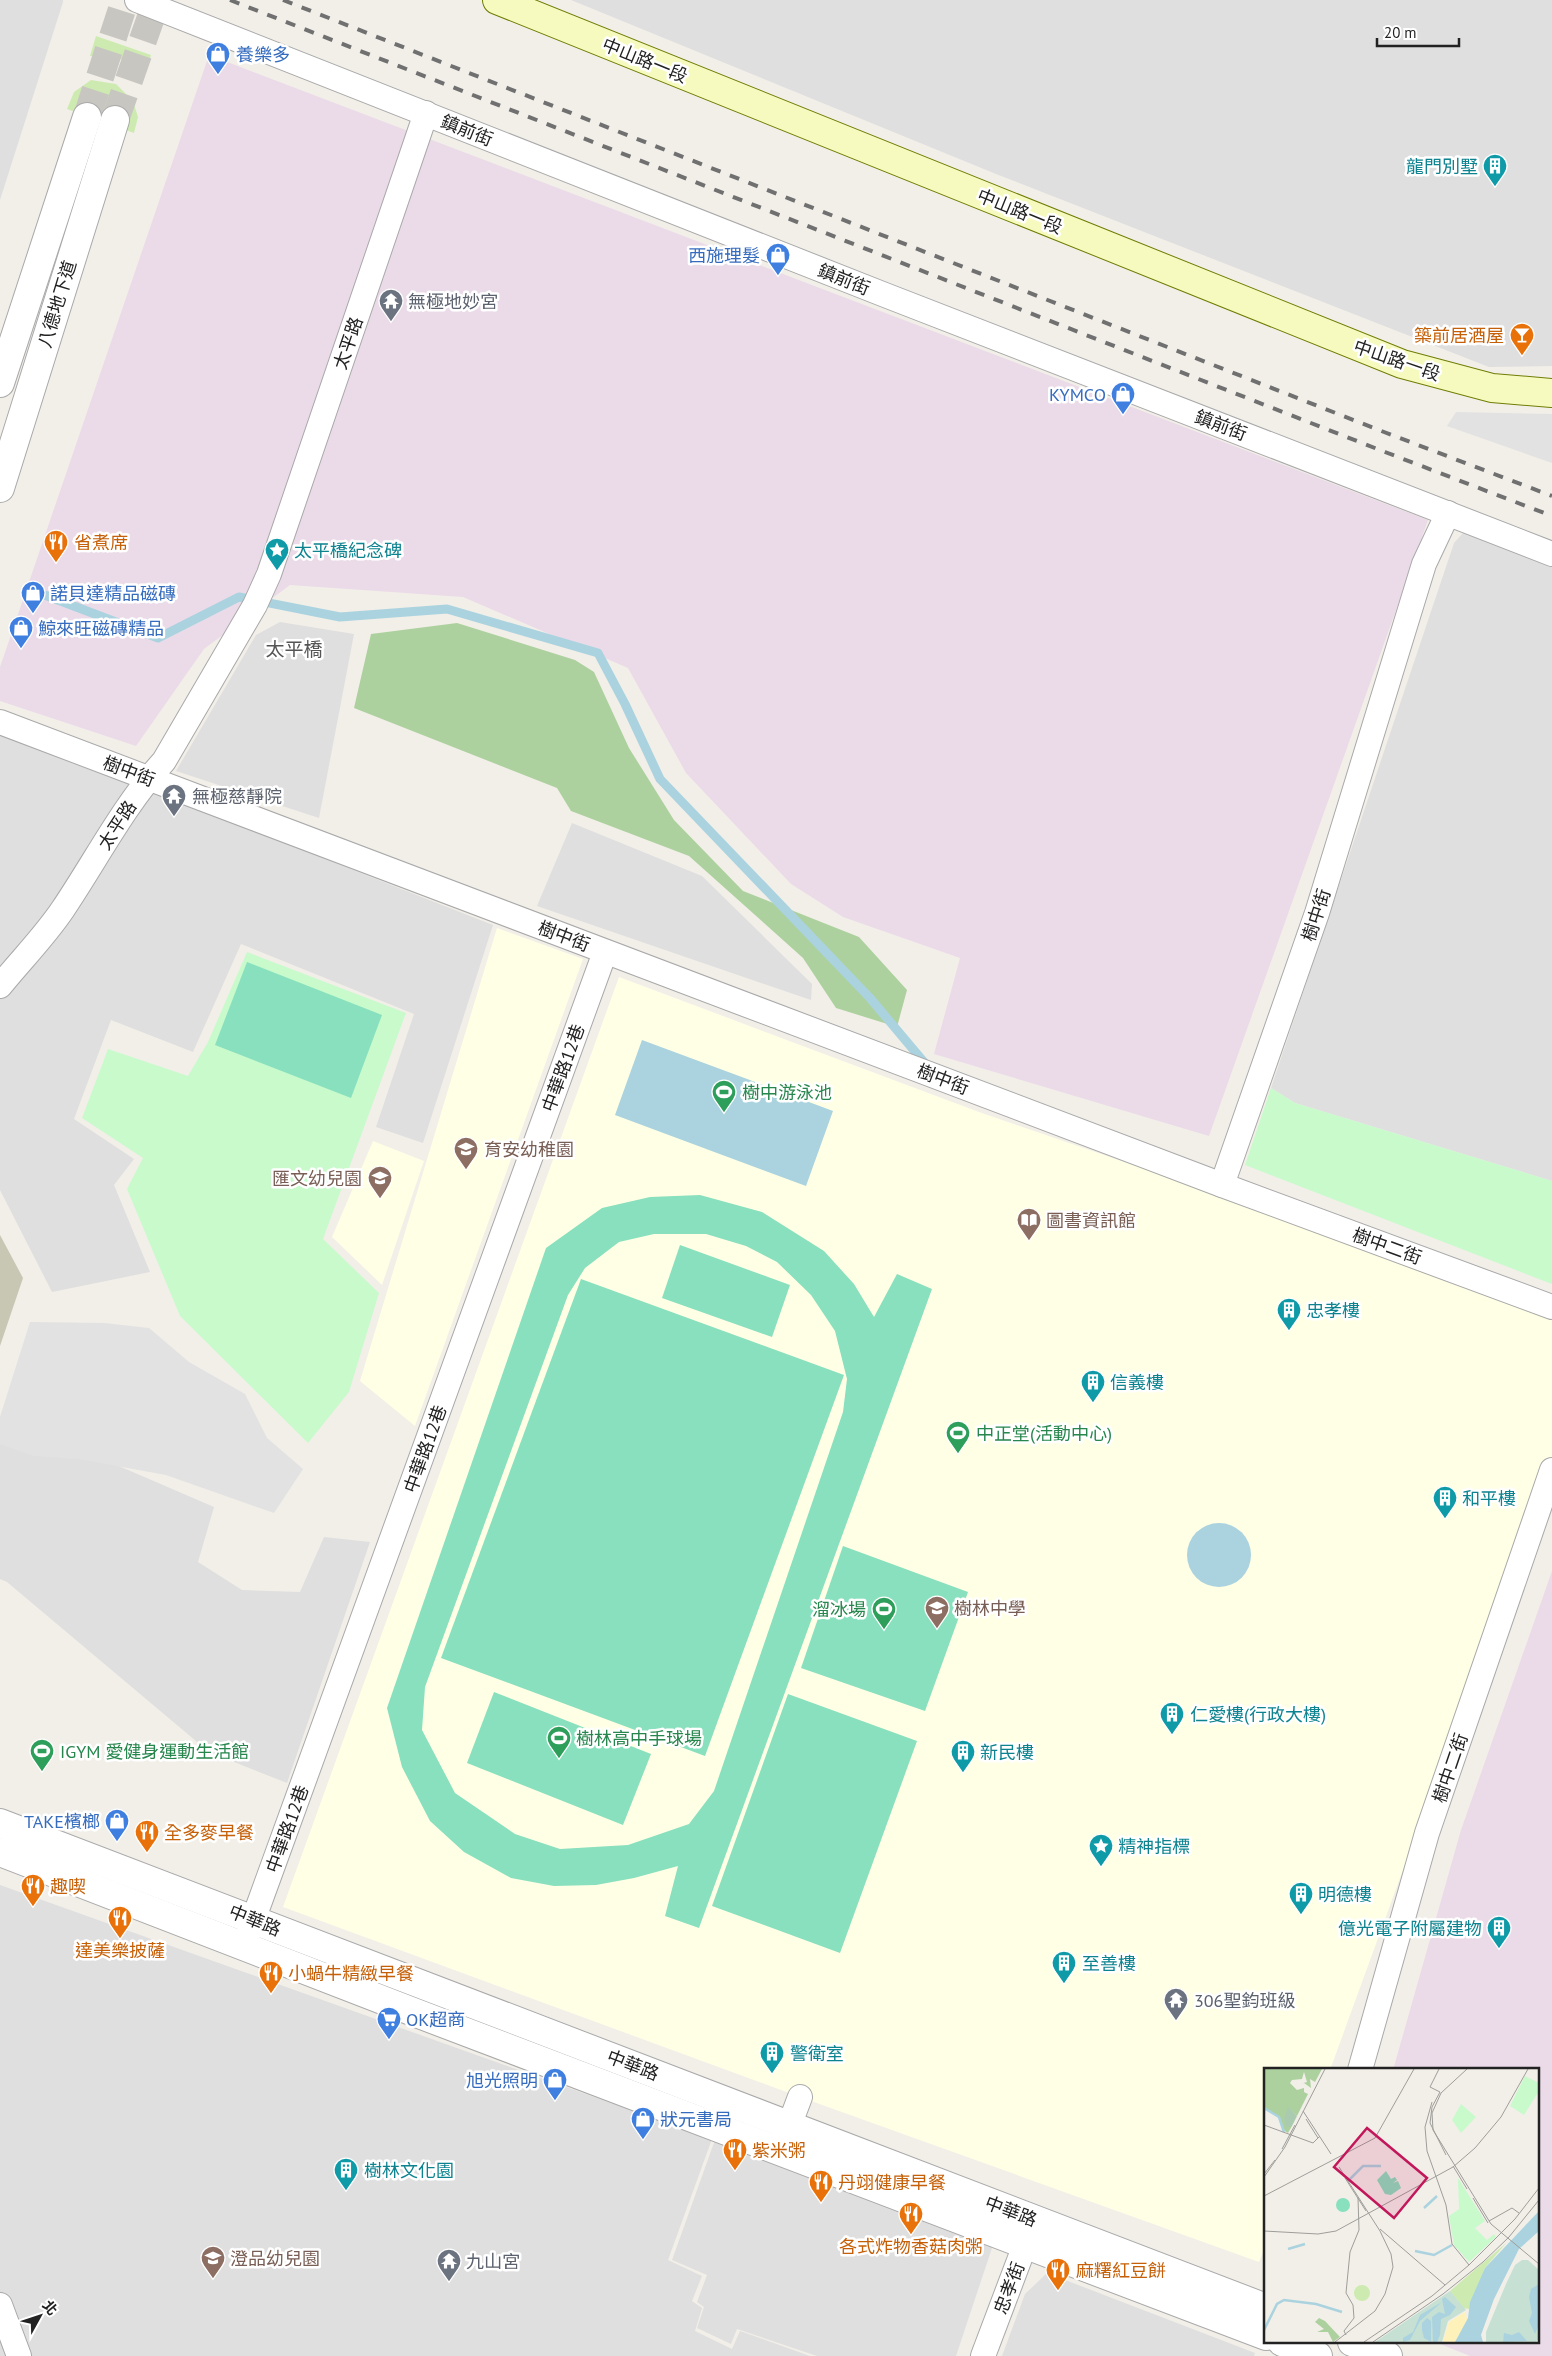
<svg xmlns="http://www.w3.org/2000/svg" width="1552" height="2356" viewBox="0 0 1552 2356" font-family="'PT Sans','Noto Sans TC',sans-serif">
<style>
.residential{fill:#e0dfdf}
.industrial{fill:#ebdbe8}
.education{fill:#ffffe5}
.construction{fill:#c7c7b4}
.grass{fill:#cdebb0}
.forest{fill:#add19e}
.park{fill:#c8facc}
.pitch{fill:#88e0be;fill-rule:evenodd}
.parking{fill:#e2e2e2}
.water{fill:#aad3df}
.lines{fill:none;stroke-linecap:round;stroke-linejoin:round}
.stream{stroke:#aad3df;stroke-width:9}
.tertiary-tunnel{stroke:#c8c6c1;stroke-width:28;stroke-dasharray:28 14;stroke-linecap:butt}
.minor-casing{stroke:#a9a9a9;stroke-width:26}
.tertiary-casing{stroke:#a9a9a9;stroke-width:30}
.secondary-casing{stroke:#707d05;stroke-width:30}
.minor{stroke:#fff;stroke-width:24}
.tertiary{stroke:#fff;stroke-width:28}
.secondary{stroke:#f7fabf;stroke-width:28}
.rail{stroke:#707070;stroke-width:4;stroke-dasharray:10 10;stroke-linecap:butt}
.labels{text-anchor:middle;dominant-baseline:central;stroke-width:5;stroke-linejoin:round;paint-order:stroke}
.shop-label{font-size:18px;fill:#366cbe;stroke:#fff;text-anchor:start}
.street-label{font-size:18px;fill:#222;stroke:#fff}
.culture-label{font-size:18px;fill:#0d838f;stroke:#fff;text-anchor:start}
.worship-label{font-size:18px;fill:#5b616d;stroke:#fff;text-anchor:start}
.food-label{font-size:18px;fill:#c56008;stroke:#fff;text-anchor:start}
.leisure-label{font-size:18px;fill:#27864d;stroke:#fff;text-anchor:start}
.education-label{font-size:18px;fill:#785e54;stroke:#fff;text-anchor:start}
.neighbourhood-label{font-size:19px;fill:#555;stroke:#fff}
.inset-river{fill:none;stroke:#aad3df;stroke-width:2.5}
.inset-road{fill:none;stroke:#9f9d99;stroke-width:1}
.view{fill:#c2185b;fill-opacity:0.15;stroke:#c2185b;stroke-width:2.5}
.inset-edge{fill:none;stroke:#222;stroke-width:2.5}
</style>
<rect width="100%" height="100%" fill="#f2efe9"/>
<!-- residential -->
<g class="residential">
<path d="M0,0H63V2L0,200Z"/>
<path d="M571,0H1552V366L1489,367L996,174Z"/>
<path d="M1471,524L1552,558V1181L1295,1103L1271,1088L1454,543Z"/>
<path d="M280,622L354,634L319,818L176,771L256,635Z"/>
<path d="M0,731L493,925L423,1143L376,1127L414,1014L241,944L193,1052L111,1020L74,1119L134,1159L114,1185L150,1272L52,1292L0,1190Z"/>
<path d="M572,823L702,876L812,984L811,1000L537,906Z"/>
<path d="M0,1423L105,1460L214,1507L198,1562L242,1590L300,1592L324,1537L370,1542L287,1783L209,1752L7,1582L0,1579Z"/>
<path d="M0,1885L712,2139L668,2260L702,2276L692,2301L702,2308L695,2331L732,2349L740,2331L810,2356H0Z"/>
<path d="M716,2137L995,2239L956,2356H817L737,2329L731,2344L697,2328L704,2307L697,2302L707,2275L672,2260Z"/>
<path d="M1047,2273L1255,2353L1254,2356H1002L1025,2294Z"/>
</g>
<!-- industrial -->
<g class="industrial">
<path d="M209,55L1428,520L1209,1136L934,1054L960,958L843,917L791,884L686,773L628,668L463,597L290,585L204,649L136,746L0,701V667Z"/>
<path d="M1552,1571V2356H1470L1435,2342H1538V2070H1393L1461,1830Z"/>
</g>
<!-- education -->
<g class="education">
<path d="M497,928L583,959L415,1426L360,1381Z"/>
<path d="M619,977L979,1112L1552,1309V1461L1330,2070H1266V2245L1259,2262L800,2097L283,1907Z"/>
<path d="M373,1141L424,1161L382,1285L332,1237Z"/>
</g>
<!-- construction -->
<path class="construction" d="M0,1235L23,1278L0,1346Z"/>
<!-- grass -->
<g class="grass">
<path d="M96,36L151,55L144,78L125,60L90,56Z"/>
<path d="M91,80L116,84L133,101L138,117L134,133L67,109L74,92Z"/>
</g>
<!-- forest -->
<path class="forest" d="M457,623L575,660L594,672L629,748L674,820L743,891L859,937L907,990L897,1027L836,1008L803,958L689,856L571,811L557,788L354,708L371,634Z"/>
<!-- park -->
<g class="park">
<path d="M247,952L406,1013L323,1239L379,1293L349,1392L308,1443L180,1316L127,1189L143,1158L82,1118L108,1049L188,1076L208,1042Z"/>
<path d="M1271,1088L1295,1103L1552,1181V1284L1245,1165Z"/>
</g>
<!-- pitch -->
<g class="pitch">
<path d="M247,962L382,1015L351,1098L215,1045Z"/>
<path d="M700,1195L762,1212L824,1251L854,1284L874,1317L897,1274L932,1289L699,1928L665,1916L678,1866L634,1878L596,1885L554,1886L511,1878L464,1852L430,1821L402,1767L387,1708L546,1248L602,1208L650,1197ZM654,1234H706L746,1246L777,1262L811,1295L835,1331L847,1379L843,1412L714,1791L689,1824L628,1845L560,1849L515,1834L455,1793L422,1730L425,1687L568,1295L585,1268L619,1242Z"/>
<path d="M680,1245L790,1285L772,1337L662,1298Z"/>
<path d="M581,1279L844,1375L705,1756L441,1658Z"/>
<path d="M843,1546L968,1592L925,1711L801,1668Z"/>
<path d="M494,1692L651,1754L623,1825L467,1763Z"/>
<path d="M788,1694L917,1741L840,1953L712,1906Z"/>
</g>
<!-- parking -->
<g class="parking">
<path d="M1456,412L1552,414V463L1447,426Z"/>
<path d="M30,1322L104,1323L149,1328L189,1362L245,1394L267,1438L303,1469L274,1513L166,1475L78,1459L34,1456L0,1444V1417Z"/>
</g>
<!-- water -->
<g class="water">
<path d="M642,1040L833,1111L806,1186L615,1115Z"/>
<circle cx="1219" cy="1555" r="32"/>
</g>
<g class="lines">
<!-- stream -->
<path class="stream" d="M42,594L158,638L239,597L340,617L447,609L598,653L625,704L660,779L870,998L928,1067"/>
<!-- tertiary-tunnel -->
<g class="tertiary-tunnel">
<path d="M87,117L125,0"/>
<path d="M115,120L157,0"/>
</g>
<defs>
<g id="minor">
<path d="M137,0L885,295L1552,554"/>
<path d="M0,722L1222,1185L1552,1307"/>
<path d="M0,986C21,960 45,936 63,909C96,860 124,805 164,761L255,605L269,574L426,113"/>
<path d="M1222,1185L1317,913L1424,564L1448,513"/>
<path d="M247,1937L605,952"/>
<path d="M1360,2070L1427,1833L1552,1470"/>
<path d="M783,2142L800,2097"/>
<path d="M0,2305L19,2356"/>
<path d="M983,2356L1031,2229"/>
</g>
<g id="tertiary">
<path d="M0,383L87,117"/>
<path d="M0,488L115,120"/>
<path d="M0,1823L1266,2308"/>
<path d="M0,1852L411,2011L1266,2336"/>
<path d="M1282,2342L1318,2356"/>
<path d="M1352,2342L1388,2356"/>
</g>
<path id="secondary" d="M497,0L1402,364L1492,388L1552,393"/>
</defs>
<!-- minor casing -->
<use href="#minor" class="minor-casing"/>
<!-- tertiary casing -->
<use href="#tertiary" class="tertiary-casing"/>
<!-- secondary casing -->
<use href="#secondary" class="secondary-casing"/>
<!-- minor -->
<use href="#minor" class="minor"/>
<!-- tertiary -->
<use href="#tertiary" class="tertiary"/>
<!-- secondary -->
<use href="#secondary" class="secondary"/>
<!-- rail -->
<g class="rail">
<path d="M230,0L1385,452L1552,516"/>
<path d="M283,0L1384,432L1552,496"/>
</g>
</g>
<!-- icons -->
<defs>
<symbol id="shop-pin" viewBox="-11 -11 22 30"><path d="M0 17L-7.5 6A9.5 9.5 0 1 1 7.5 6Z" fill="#3f7fe0" stroke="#fff"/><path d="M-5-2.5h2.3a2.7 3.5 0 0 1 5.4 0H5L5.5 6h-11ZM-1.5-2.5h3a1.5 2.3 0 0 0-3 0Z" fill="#fff"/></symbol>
<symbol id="building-pin" viewBox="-11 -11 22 30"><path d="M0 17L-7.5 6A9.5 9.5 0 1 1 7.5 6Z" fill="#0f9aa8" stroke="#fff"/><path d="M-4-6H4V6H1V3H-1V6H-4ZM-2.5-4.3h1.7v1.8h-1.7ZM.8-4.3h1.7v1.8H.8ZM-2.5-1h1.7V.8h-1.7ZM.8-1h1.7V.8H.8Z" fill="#fff"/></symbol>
<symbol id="temple-pin" viewBox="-11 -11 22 30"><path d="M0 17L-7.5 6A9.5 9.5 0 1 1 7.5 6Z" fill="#6b7280" stroke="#fff"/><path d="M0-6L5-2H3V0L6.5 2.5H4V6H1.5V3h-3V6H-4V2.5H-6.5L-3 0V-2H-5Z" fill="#fff"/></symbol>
<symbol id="bar-pin" viewBox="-11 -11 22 30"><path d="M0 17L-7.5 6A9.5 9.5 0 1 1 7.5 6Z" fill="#e8710a" stroke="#fff"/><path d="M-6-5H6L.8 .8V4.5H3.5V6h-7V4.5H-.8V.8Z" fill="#fff"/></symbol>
<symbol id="restaurant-pin" viewBox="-11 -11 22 30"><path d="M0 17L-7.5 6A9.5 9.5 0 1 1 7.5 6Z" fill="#e8710a" stroke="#fff"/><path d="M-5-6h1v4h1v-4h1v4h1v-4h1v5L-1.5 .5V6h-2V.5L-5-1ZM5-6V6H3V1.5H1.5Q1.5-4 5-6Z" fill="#fff"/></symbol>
<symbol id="sight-pin" viewBox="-11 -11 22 30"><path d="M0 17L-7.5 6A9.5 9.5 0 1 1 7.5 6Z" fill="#0f9aa8" stroke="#fff"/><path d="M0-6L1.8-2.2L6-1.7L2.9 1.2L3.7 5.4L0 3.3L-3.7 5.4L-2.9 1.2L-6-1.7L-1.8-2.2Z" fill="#fff"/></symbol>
<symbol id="stadium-pin" viewBox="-11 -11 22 30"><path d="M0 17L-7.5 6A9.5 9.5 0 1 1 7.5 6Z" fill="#2e9e5b" stroke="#fff"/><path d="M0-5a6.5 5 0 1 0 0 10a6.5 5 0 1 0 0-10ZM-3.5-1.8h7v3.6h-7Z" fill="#fff"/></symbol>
<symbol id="school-pin" viewBox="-11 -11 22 30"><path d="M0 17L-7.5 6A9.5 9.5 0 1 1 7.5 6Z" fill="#8d6e63" stroke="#fff"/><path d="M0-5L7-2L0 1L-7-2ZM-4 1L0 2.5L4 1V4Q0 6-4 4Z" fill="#fff"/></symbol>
<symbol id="library-pin" viewBox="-11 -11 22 30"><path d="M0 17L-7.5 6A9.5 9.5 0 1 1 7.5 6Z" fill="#8d6e63" stroke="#fff"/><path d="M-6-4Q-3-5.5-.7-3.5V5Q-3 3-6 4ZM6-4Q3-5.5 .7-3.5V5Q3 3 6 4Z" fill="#fff"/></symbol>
<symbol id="supermarket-pin" viewBox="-11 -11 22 30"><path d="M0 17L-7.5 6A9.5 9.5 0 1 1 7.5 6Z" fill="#3f7fe0" stroke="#fff"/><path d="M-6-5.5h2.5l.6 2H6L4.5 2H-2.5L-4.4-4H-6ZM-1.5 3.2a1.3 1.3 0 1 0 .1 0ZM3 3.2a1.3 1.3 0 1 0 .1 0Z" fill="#fff"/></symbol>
</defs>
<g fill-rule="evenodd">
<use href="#shop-pin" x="204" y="40" width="28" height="38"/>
<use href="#building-pin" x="1481" y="152" width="28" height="38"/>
<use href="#shop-pin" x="764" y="241" width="28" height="38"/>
<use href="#temple-pin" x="377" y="287" width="28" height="38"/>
<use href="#bar-pin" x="1508" y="321" width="28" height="38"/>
<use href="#shop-pin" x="1109" y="380" width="28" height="38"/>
<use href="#restaurant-pin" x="42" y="528" width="28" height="38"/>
<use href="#sight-pin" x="263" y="536" width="28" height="38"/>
<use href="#shop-pin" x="19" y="579" width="28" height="38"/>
<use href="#shop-pin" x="7" y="614" width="28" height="38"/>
<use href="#temple-pin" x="160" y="782" width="28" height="38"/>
<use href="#stadium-pin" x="710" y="1078" width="28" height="38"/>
<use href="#school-pin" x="452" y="1135" width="28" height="38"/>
<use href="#school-pin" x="366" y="1164" width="28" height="38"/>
<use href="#library-pin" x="1015" y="1206" width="28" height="38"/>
<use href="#building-pin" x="1275" y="1296" width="28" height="38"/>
<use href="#building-pin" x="1079" y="1368" width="28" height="38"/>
<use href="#stadium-pin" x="944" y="1419" width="28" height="38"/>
<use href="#building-pin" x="1431" y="1484" width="28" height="38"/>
<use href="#school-pin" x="923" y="1594" width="28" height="38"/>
<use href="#stadium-pin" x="870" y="1595" width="28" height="38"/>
<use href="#building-pin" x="1158" y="1700" width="28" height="38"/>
<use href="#stadium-pin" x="545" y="1724" width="28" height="38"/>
<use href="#stadium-pin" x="28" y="1737" width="28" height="38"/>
<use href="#building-pin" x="949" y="1738" width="28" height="38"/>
<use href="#shop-pin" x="103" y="1807" width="28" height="38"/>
<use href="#restaurant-pin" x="133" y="1818" width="28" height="38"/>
<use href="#sight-pin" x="1087" y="1832" width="28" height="38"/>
<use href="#restaurant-pin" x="19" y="1872" width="28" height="38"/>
<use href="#building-pin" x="1287" y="1880" width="28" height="38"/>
<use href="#restaurant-pin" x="106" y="1904" width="28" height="38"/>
<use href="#building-pin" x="1485" y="1914" width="28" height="38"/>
<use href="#building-pin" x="1050" y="1949" width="28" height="38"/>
<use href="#restaurant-pin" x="257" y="1959" width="28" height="38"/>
<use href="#temple-pin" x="1162" y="1986" width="28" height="38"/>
<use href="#supermarket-pin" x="375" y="2005" width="28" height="38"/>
<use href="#building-pin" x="758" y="2039" width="28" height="38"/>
<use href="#shop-pin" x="541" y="2066" width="28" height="38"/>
<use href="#shop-pin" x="629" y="2105" width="28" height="38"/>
<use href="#restaurant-pin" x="721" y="2136" width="28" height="38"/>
<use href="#building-pin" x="332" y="2156" width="28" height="38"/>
<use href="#restaurant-pin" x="807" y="2168" width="28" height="38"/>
<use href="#restaurant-pin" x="897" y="2200" width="28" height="38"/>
<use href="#school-pin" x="199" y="2244" width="28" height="38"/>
<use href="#temple-pin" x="435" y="2247" width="28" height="38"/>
<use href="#restaurant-pin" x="1044" y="2256" width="28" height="38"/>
</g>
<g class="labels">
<!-- shop labels -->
<g class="shop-label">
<text x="236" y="54">養樂多</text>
<text x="760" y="255" text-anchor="end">西施理髮</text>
<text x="1106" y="394" text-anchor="end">KYMCO</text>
<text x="50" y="593">諾貝達精品磁磚</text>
<text x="38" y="628">鯨來旺磁磚精品</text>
<text x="100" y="1821" text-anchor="end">TAKE檳榔</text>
<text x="406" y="2019">OK超商</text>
<text x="538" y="2080" text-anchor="end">旭光照明</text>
<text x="660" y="2119">狀元書局</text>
</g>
<!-- street labels -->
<g class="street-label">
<text transform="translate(645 60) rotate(22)">中山路一段</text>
<text transform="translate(467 130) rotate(22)">鎮前街</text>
<text transform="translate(1020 211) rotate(22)">中山路一段</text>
<text transform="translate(844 279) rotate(22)">鎮前街</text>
<text transform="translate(57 304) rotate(-73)">八德地下道</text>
<text transform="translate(348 343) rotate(-71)">太平路</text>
<text transform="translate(1397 360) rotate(19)">中山路一段</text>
<text transform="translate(1221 425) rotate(21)">鎮前街</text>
<text transform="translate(129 771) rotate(21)">樹中街</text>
<text transform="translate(117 825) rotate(-57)">太平路</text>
<text transform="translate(1316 915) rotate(-72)">樹中街</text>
<text transform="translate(564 936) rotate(21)">樹中街</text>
<text transform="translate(563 1068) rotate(-70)">中華路12巷</text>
<text transform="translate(943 1079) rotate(21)">樹中街</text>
<text transform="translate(1387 1246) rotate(20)">樹中二街</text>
<text transform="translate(425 1449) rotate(-70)">中華路12巷</text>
<text transform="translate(1450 1768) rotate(-71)">樹中二街</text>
<text transform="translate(287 1829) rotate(-70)">中華路12巷</text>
<text transform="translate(255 1920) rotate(22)">中華路</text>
<text transform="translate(633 2065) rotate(21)">中華路</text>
<text transform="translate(1011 2211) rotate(21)">中華路</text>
<text transform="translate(1009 2288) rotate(-69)">忠孝街</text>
</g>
<!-- culture labels -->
<g class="culture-label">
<text x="1478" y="166" text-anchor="end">龍門別墅</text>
<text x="294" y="550">太平橋紀念碑</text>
<text x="1306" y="1310">忠孝樓</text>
<text x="1110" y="1382">信義樓</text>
<text x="1462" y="1498">和平樓</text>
<text x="1190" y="1714">仁愛樓(行政大樓)</text>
<text x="980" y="1752">新民樓</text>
<text x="1118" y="1846">精神指標</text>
<text x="1318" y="1894">明德樓</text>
<text x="1482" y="1928" text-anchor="end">億光電子附屬建物</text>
<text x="1082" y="1963">至善樓</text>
<text x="790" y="2053">警衛室</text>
<text x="364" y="2170">樹林文化園</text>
</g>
<!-- worship labels -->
<g class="worship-label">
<text x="408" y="301">無極地妙宮</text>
<text x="192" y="796">無極慈靜院</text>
<text x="1194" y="2000">306聖鈞班級</text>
<text x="466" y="2261">九山宮</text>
</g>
<!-- food labels -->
<g class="food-label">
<text x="1504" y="335" text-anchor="end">築前居酒屋</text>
<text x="74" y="542">省煮席</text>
<text x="164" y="1832">全多麥早餐</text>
<text x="50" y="1886">趣喫</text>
<text x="120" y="1950" text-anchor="middle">達美樂披薩</text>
<text x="288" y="1973">小蝸牛精緻早餐</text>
<text x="752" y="2150">紫米粥</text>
<text x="838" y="2182">丹翊健康早餐</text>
<text x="911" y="2246" text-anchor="middle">各式炸物香菇肉粥</text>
<text x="1076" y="2270">麻糬紅豆餅</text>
</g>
<!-- leisure labels -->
<g class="leisure-label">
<text x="742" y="1092">樹中游泳池</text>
<text x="976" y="1433">中正堂(活動中心)</text>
<text x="866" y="1609" text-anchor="end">溜冰場</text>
<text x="576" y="1738">樹林高中手球場</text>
<text x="60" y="1751">IGYM 愛健身運動生活館</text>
</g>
<!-- education labels -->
<g class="education-label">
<text x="484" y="1149">育安幼稚園</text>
<text x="362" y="1178" text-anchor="end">匯文幼兒園</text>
<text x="1046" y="1220">圖書資訊館</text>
<text x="954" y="1608">樹林中學</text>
<text x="230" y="2258">澄品幼兒園</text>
</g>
<!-- neighbourhood labels -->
<g class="neighbourhood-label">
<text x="294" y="649">太平橋</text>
</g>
</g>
<!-- overview -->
<g transform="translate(1264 2068)">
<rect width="275" height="275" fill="#f2efe9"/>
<path d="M242,175L221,200L205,241L199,240L186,223ZM90 225a8 8 0 1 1 16 0a8 8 0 1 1-16 0Z" fill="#cdebb0"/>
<path d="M0,1H58L51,14L46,11L47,20L40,15L36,16L43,14L40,4L38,11L28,12L26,15L33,22L40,20V24L44,26L33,48L24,40L28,58L24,65L19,62L15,50L0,39ZM55,250L61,253L76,269L69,274L64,264H53L60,261L51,254Z" fill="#add19e"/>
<path d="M258,192H264L275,202V270L272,274H222V264L242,216L251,197ZM186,223L202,242L184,253L178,274H111Z" fill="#c6e0d4"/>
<path d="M201,244L210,274H179L185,254Z" fill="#fff1ba"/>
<path d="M24,39L33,48L28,58L22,59L20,50Z" fill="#aacbaf"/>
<path d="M261,8L275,15V23L260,47L246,38ZM197,36L212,49L197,65L188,52ZM194,110L221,153L211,160L223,172L230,166L232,169L205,194L190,177L185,148L195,141Z" fill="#c8facc"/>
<path d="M122,103L127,111L131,109L133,112L129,115L134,113L137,120L127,127L121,126L113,112ZM72 137a7 7 0 1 1 14 0a7 7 0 1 1-14 0Z" fill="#88e0be"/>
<path d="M275,143V163L255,181L230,231L217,267L219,274H191L204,250L206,234L221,200ZM275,216V256L271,266L265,253L268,245L265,229L267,221ZM181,229L192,239L186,247L177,251L176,267L173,274H169L168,249L175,244L181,246L178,231ZM178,234L156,253L146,272L139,274V270L149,264L156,247ZM163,250L167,253V274L160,270L158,262V255ZM255,264L263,273L239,274L240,265L248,267Z" fill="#aad3df"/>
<path class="inset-river" d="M0,40L15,49L20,64M86,111L99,98H117M160,140L173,128M24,181L41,176M151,183L170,187L188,177M0,262L13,236L20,232L52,236L78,244"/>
<path class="inset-road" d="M175,1L166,19L176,24M203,1L177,25L168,45L169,62L227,156L275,196M176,24L168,39L166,55L182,87M168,34L161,59L163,83L182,137L188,176L205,197M39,43L67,86M42,51L54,70M0,57L49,75L56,68M18,81L31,57M189,98L203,121M0,106L11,92M0,109L21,79L61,1M81,110L102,143M0,128L111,70L150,1M209,130L224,155M225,153L248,140L255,145M116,161L181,217M0,163L54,166L72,163L189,99L211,80L237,49L264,1M82,267L80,263L90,250L89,237L82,225L86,184L95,162L94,130M71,274L111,243L121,226L129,199L127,186L116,163L75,99M100,274L168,228L205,197L251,151L275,120M109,274L179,226L219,194L245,169L275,132"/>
<path class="view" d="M103,60L163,110L130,150L70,99Z"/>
<rect width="275" height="275" class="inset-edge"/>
</g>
<!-- north arrow -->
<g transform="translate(40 2316) rotate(50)" stroke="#ffffff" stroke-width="4" paint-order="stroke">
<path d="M0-4L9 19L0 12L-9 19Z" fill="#222222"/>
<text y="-8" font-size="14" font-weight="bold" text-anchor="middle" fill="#222222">北</text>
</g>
<!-- scale -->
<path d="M1377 38v8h82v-8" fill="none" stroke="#222222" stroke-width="2.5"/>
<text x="1384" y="38" font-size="15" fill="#222222" stroke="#ffffff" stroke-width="4" paint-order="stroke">20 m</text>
</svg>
